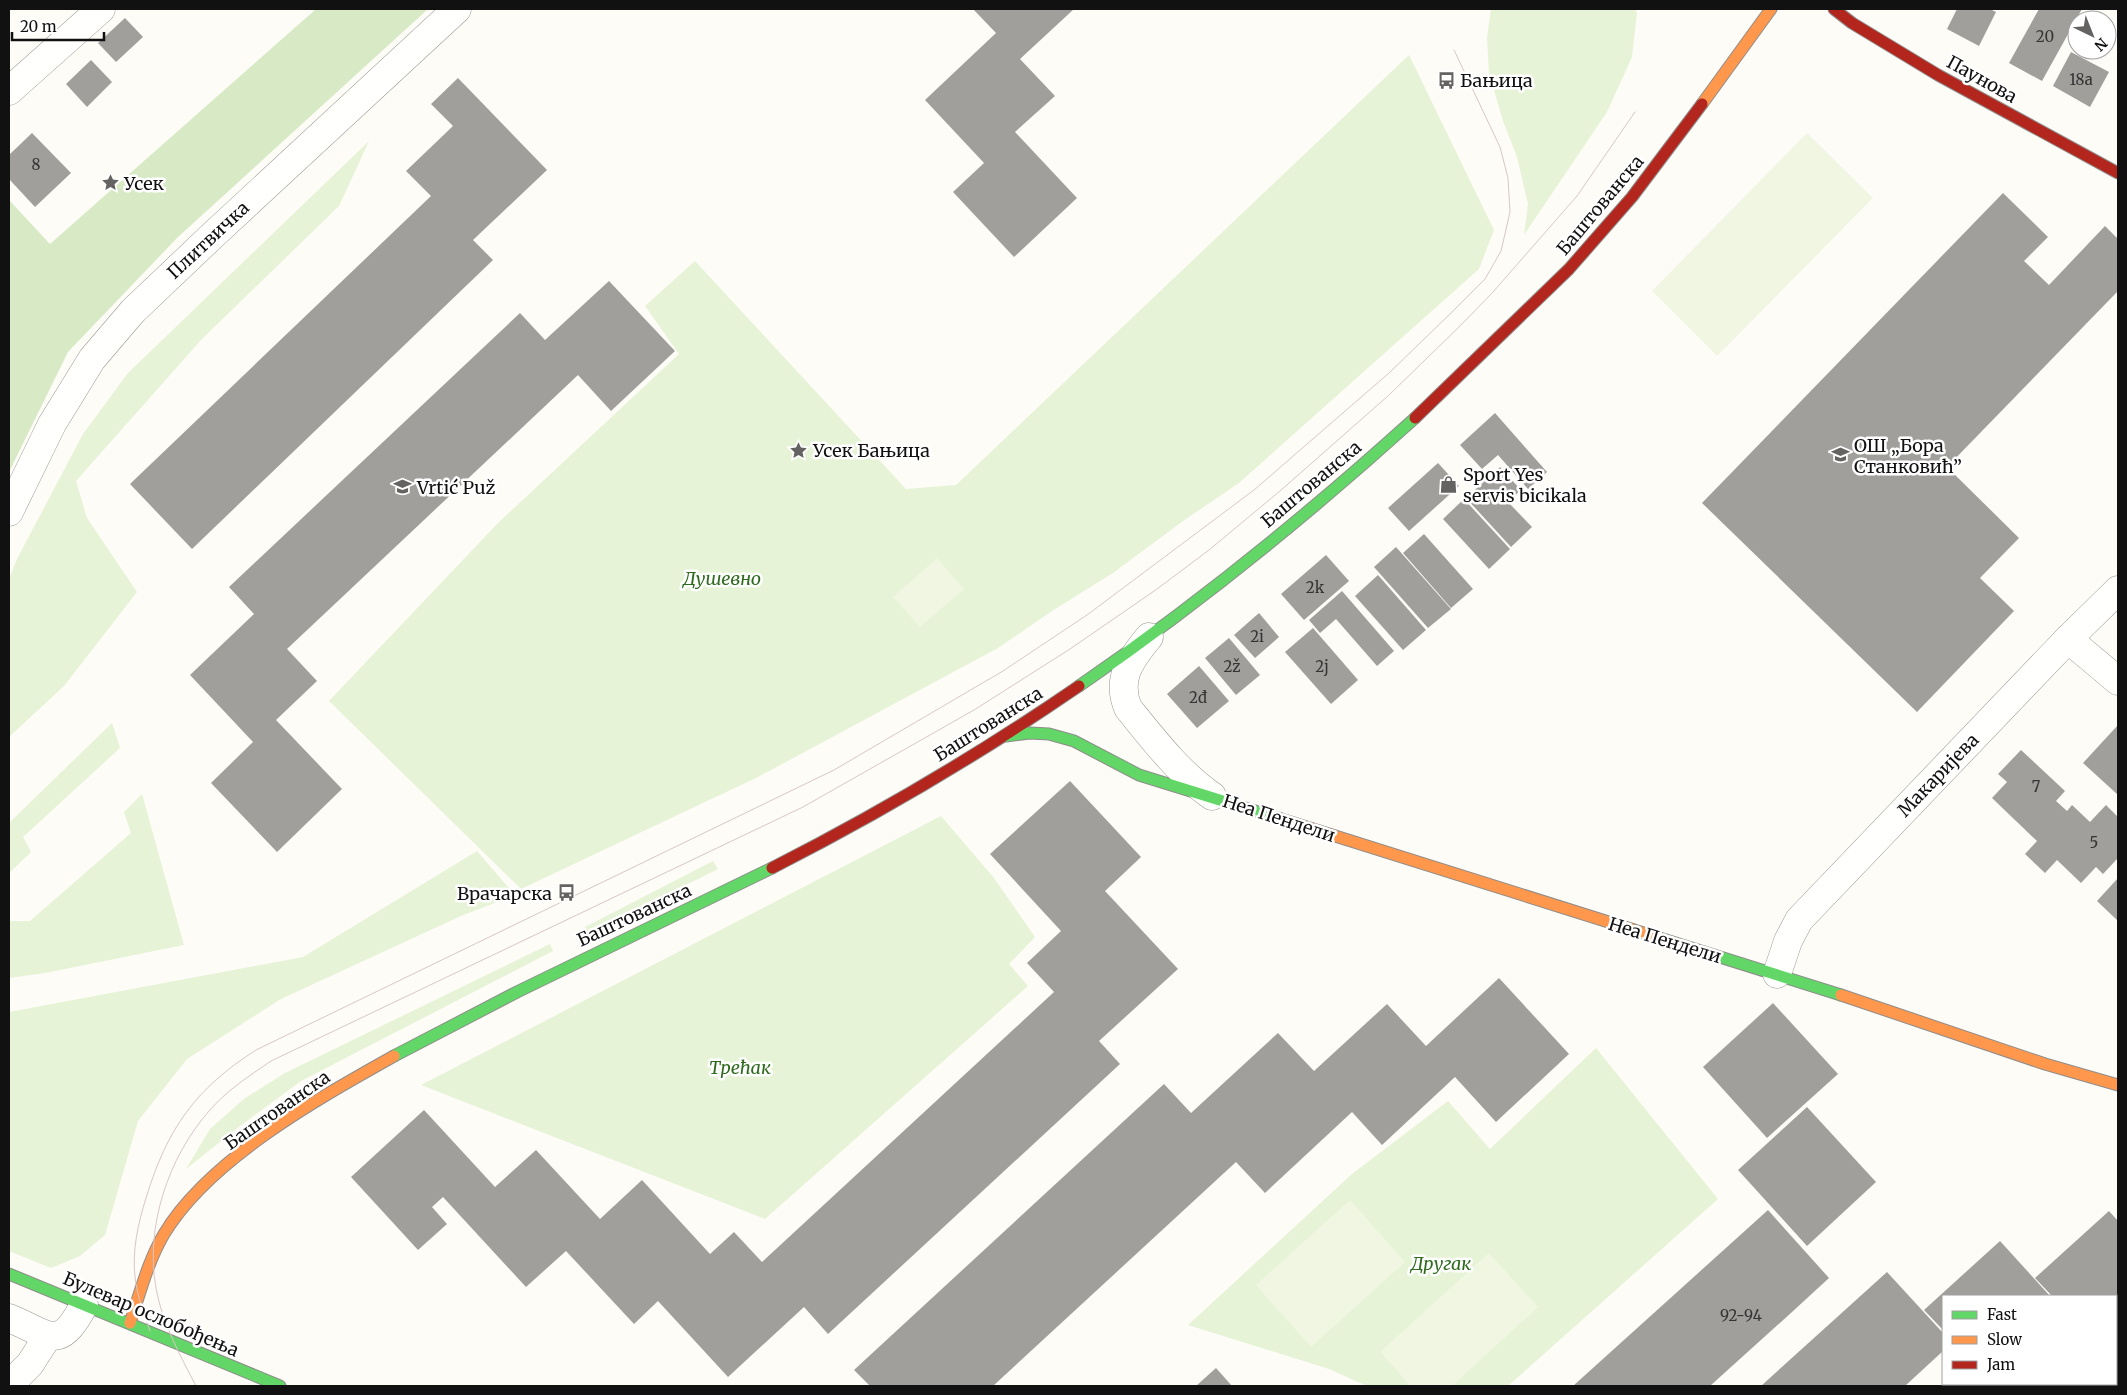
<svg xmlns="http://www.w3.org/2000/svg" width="2127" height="1395" viewBox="0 0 2127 1395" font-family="Merriweather,serif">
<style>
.green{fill:#e7f3d7}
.forest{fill:#d8eac5}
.pitch{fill:#f0f6e1}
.building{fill:#a19f9c}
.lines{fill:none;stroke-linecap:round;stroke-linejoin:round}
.street-casing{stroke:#979795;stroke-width:29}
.fast-casing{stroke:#8e8d8b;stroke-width:13}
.slow-casing{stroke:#8e8d8b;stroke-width:13}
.jam-casing{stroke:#8e8d8b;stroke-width:13}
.street{stroke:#fffffe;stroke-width:28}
.fast{stroke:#63d668;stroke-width:11}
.slow{stroke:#ff974d;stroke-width:11}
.jam{stroke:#b3261e;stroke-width:11}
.tram{stroke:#d9c6c7;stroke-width:1}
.labels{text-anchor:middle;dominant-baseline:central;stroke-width:5;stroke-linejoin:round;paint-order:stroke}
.number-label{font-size:15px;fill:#353434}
.street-label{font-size:18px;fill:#111;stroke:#fff}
.poi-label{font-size:18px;fill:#111;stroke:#fff;text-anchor:start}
.park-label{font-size:18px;font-style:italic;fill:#2f6b1f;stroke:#fff}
</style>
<rect width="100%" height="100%" fill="#fdfcf7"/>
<!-- green -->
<g class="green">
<path d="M1491,9H1635L1637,13L1632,57L1607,112L1524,235L1528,204L1517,157L1503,121L1489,73L1487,37Z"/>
<path d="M1409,55L1494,230L1479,269L1239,483L1183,521L1113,573L1052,611L998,648L758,777L521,889L329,701L498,523L679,354L645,306L695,261L906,489L956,485Z"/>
<path d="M369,141L339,206L201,340L76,481L87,518L137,592L64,686L9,737V579L17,559L83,434L128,373Z"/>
<path d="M112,723L120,748L23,837L31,852L9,873V823Z"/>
<path d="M142,794L184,945L45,973L9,978V921H30L131,833L124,812Z"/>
<path d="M941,816L994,878L1035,937L1009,964L1028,986L765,1219L421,1085Z"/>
<path d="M477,851L515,895L461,916L281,999L187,1059L138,1121L105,1235L80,1256L51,1268L9,1251V1012L303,957Z"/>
<path d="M713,861L718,869L587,934L585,927Z"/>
<path d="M550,944L553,951L301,1081L240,1126L186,1169L210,1129L245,1098L285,1073Z"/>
<path d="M1596,1048L1718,1199L1508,1386H1367L1329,1369L1188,1325L1352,1174L1448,1101L1490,1149Z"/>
<path d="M2118,1358V1386H2003L2013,1384H2116V1359Z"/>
</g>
<!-- forest -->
<path class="forest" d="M316,9H428L177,238L68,352L9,472V200L50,244Z"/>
<!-- pitch -->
<g class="pitch">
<path d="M1807,133L1873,198L1717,356L1652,291Z"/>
<path d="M937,558L964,589L920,627L893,597Z"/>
<path d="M1350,1200L1405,1262L1311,1347L1256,1285Z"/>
<path d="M1489,1253L1538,1307L1452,1386H1411L1380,1352Z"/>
</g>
<!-- building -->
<g class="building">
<path d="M973,9H1074L1020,59L1055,96L1015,132L1077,198L1014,257L953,192L984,163L925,100L996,33Z"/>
<path d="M1957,9H1990L1996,12L1979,46L1947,29Z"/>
<path d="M2039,9H2082L2042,81L2009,63Z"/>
<path d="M125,18L143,37L116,62L98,43Z"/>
<path d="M2071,52L2109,72L2090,107L2053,86Z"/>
<path d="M91,60L112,82L87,107L66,84Z"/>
<path d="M458,78L547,170L473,240L493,260L192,549L130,484L431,196L406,171L453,126L431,104Z"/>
<path d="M32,133L71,173L35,207L9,179V155Z"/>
<path d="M2003,193L2048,237L2024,261L2049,285L2105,226L2118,239V291L1947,467L2019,538L1980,578L2014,611L1917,712L1702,503Z"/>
<path d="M609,281L675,351L611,411L578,375L287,649L317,681L276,720L342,789L277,852L211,783L253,742L190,675L254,614L229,587L520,313L545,340Z"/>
<path d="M1495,413L1547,472L1528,489L1498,455L1482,469L1460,445Z"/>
<path d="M1438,463L1459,486L1409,531L1388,508Z"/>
<path d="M1500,467L1521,490L1508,502L1532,527L1511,547L1466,498Z"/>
<path d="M1464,499L1510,549L1489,569L1443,519Z"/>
<path d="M1424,534L1473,589L1451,608L1403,553Z"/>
<path d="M1396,547L1451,609L1428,628L1374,567Z"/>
<path d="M1326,555L1349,581L1304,620L1281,594Z"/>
<path d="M1378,575L1426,630L1403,650L1355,596Z"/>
<path d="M1342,591L1394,651L1377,666L1336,619L1320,633L1309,620Z"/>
<path d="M1259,613L1279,637L1255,658L1234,635Z"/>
<path d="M1313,628L1358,680L1331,704L1285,652Z"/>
<path d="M1229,638L1260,675L1236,695L1205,658Z"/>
<path d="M1199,666L1229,701L1197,728L1167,694Z"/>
<path d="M2118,725V795L2083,763Z"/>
<path d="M2021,750L2065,791L2056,801L2067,811L2072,805L2090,822L2106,805L2118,817V858L2103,874L2096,867L2081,883L2057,860L2045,873L2025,854L2037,841L1992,798L2007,782L1998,774Z"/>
<path d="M1070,781L1141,857L1105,891L1178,969L1099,1041L1120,1064L828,1334L804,1307L728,1377L658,1301L634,1324L566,1251L526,1287L443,1197L432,1207L447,1224L418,1250L351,1177L424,1110L495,1187L536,1150L600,1219L642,1180L710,1254L734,1232L762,1262L1054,992L1027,963L1061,931L990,854Z"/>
<path d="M2118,878V921L2097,901Z"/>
<path d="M1499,978L1569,1054L1496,1122L1455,1077L1382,1145L1352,1112L1265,1193L1236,1162L993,1386H870L854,1370L1164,1084L1191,1113L1278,1033L1314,1071L1387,1004L1426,1046Z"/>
<path d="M1773,1003L1838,1074L1767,1138L1703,1067Z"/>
<path d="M1807,1107L1876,1182L1807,1246L1738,1170Z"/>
<path d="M1768,1210L1829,1278L1792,1312L1710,1386H1573Z"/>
<path d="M2109,1211L2118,1221V1330L2116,1332V1296H2052L2035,1278Z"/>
<path d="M2000,1241L2050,1296H1943V1330L1924,1310Z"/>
<path d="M1887,1272L1943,1333V1351L1905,1386H1761Z"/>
<path d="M1216,1368L1232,1386H1196Z"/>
</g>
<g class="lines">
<defs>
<g id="street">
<path d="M9,91L101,9"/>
<path d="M9,512L52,424L92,359L133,311L213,235L457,9"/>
<path d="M1149,637C1130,660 1116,679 1128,708C1153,739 1179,773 1212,796"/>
<path d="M2068,639L2118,681"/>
<path d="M1777,974L1788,941L1799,920L2068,639L2118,590"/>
<path d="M9,1318C49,1334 58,1354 84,1305"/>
<path d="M9,1385L30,1364L48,1336"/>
</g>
<g id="fast">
<path d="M1079,686C1197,605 1309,514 1415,418"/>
<path d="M1006,736L1030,733L1049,734L1074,741L1139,775L1281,819"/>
<path d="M1653,936L1841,995"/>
<path d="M394,1056L517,992L772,868"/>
<path d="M9,1274L280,1386"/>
</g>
<g id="slow">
<path d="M1702,104L1771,9"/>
<path d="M1281,819L1653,936"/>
<path d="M1841,995L2045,1064L2118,1085"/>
<path d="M130,1323C140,1293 148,1261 164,1234C209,1159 319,1098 394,1056"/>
</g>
<g id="jam">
<path d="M1834,9L1852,23L1938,75L2118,173"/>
<path d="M1415,418L1569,269L1632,197L1702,104"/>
<path d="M772,868C878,814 980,754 1079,686"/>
</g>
</defs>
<!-- street casing -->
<use href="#street" class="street-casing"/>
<!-- fast casing -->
<use href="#fast" class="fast-casing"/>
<!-- slow casing -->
<use href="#slow" class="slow-casing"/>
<!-- jam casing -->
<use href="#jam" class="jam-casing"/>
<!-- street -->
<use href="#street" class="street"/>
<!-- fast -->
<use href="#fast" class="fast"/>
<!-- slow -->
<use href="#slow" class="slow"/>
<!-- jam -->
<use href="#jam" class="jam"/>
<!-- tram -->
<g class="tram">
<path d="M150,1331C144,1313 137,1296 135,1277C132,1250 138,1224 146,1198C167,1129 195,1089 256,1050L834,770L1003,671L1087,615L1254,490L1389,373L1451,313L1485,279L1501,251L1510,212L1508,178L1500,147L1454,50"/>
<path d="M196,1386C180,1355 162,1323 156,1288C145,1227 168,1158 209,1111C226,1091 249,1076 271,1061L803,807L974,710L1070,649L1157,589L1209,550L1280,491L1389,395L1462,324L1493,292L1577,196L1635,112"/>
</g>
</g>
<!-- icons -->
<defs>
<symbol id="bus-bare" viewBox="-9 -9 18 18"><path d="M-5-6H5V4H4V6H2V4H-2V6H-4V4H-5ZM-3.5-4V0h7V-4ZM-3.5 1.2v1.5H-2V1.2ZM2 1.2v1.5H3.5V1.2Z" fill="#646362" stroke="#fff" stroke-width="2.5" paint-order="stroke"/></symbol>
<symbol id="sight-bare" viewBox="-9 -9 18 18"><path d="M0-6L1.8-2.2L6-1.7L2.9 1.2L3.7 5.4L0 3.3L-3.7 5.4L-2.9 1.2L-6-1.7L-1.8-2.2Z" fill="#646362" stroke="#fff" stroke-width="2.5" paint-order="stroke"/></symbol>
<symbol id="school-bare" viewBox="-9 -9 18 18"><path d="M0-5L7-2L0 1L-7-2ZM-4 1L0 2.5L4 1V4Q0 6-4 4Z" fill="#646362" stroke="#fff" stroke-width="2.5" paint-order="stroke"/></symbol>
<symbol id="shop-bare" viewBox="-9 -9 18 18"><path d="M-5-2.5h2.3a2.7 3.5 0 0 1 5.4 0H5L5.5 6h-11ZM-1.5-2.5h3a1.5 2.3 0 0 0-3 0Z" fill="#646362" stroke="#fff" stroke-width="2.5" paint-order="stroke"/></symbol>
</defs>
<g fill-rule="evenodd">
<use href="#bus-bare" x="1434" y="68" width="25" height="25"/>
<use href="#sight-bare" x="98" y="170" width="25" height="25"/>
<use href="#sight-bare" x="786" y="438" width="25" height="25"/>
<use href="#school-bare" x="1828" y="442" width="25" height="25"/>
<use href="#shop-bare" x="1436" y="472" width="25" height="25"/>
<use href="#school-bare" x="390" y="474" width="25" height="25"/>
<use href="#bus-bare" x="554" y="880" width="25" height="25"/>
</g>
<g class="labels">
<!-- number labels -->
<g class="number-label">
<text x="2045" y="36">20</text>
<text x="2081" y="79">18a</text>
<text x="36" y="164">8</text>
<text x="1315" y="587">2k</text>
<text x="1257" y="636">2i</text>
<text x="1232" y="666">2ž</text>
<text x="1322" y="666">2j</text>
<text x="1198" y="697">2đ</text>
<text x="2036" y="786">7</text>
<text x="2094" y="842">5</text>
<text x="1741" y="1315">92-94</text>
</g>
<!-- street labels -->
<g class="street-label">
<text transform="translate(1982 79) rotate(29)">Паунова</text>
<text transform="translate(1600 205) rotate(-50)">Баштованска</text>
<text transform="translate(208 240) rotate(-43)">Плитвичка</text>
<text transform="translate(1311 484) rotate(-40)">Баштованска</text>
<text transform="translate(988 724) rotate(-32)">Баштованска</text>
<text transform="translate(1938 775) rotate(-46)">Макаријева</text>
<text transform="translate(1279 818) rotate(18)">Неа Пендели</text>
<text transform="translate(634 915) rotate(-25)">Баштованска</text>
<text transform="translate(1665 940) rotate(17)">Неа Пендели</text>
<text transform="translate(277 1110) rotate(-35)">Баштованска</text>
<text transform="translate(151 1314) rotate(23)">Булевар ослобођења</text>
</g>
<!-- poi labels -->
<g class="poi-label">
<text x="1460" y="80">Бањица</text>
<text x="124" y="183">Усек</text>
<text x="1854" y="445">ОШ „Бора<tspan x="1854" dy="21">Станковић”</tspan></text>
<text x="813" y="450">Усек Бањица</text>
<text x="1463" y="474">Sport Yes<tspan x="1463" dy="21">servis bicikala</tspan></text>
<text x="417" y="487">Vrtić Puž</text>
<text x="552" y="893" text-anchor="end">Врачарска</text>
</g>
<!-- park labels -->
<g class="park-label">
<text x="722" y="578">Душевно</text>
<text x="740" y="1067">Трећак</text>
<text x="1441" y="1263">Другак</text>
</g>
</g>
<!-- border -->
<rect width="2127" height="1395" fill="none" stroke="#111111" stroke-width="20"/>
<!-- legend -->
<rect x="1942" y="1295" width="175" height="90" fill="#ffffff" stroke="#a0a0a0"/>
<rect x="1952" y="1311" width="25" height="8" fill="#63d668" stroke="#a0a0a0"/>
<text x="1987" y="1320" font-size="15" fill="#111111">Fast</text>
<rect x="1952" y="1336" width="25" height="8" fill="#ff974d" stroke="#a0a0a0"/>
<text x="1987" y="1345" font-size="15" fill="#111111">Slow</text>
<rect x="1952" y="1361" width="25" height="8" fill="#b3261e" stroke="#a0a0a0"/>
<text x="1987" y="1370" font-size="15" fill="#111111">Jam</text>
<!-- north arrow -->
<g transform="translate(2092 35) rotate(137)"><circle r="24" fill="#ffffff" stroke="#a0a0a0"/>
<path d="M0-4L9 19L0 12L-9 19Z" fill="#646362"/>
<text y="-8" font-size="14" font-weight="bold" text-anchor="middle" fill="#111111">N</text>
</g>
<!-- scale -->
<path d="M12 32v8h92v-8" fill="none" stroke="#111111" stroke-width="2.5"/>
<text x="20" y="32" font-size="15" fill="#111111" stroke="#ffffff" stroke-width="4" paint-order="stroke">20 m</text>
</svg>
